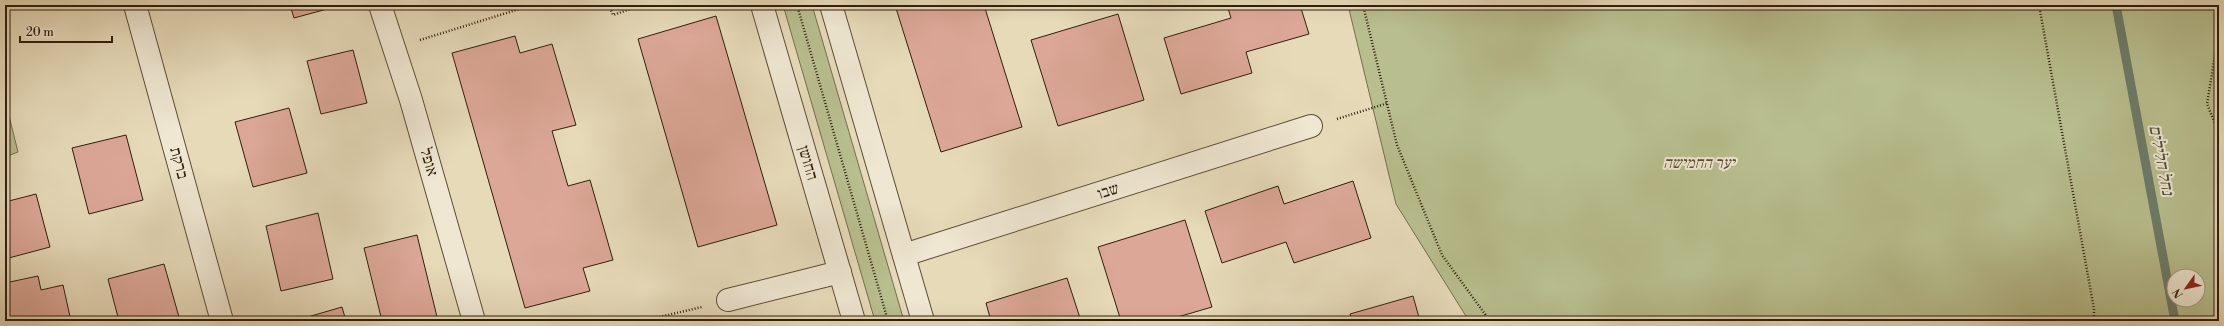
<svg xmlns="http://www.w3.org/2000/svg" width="2224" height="326" viewBox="0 0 2224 326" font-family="'Libre Bodoni','Frank Ruhl Libre',serif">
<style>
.green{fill:#b8be8e;stroke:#746e4d;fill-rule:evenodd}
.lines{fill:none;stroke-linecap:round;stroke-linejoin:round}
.stream{stroke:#6d7c6a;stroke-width:9}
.building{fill:#dca797;stroke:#2f1e0c}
.minor-casing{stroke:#5d4d37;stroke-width:24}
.path{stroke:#2f1e0c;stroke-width:2.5;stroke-dasharray:1 2;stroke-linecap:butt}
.minor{stroke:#efe7d2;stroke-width:22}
.labels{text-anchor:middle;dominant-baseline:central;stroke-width:4;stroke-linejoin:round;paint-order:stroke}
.street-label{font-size:16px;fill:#2f1e0c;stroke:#efe7d2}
.park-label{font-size:16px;font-style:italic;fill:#584e33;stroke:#efe7d2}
.water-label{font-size:17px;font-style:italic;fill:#4e4d3b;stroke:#efe7d2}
</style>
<rect width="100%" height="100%" fill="#e6dab9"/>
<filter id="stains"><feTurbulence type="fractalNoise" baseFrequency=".005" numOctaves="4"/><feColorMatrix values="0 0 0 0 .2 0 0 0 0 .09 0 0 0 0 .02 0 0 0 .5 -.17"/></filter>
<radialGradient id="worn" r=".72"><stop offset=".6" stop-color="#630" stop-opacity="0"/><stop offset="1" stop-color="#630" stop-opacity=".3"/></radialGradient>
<!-- green -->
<g class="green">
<path d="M783,5H812L904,321H875Z"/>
<path d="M1348,5H2219V321H1469L1396,204ZM2174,276H2198V300H2174Z"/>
<path d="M5,100L18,152L5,157Z"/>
</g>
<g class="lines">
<!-- stream -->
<path class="stream" d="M2116,5L2175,321"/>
</g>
<!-- building -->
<g class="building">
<path d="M290,5H342L294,18Z"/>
<path d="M895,5H984L1022,127L941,152Z"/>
<path d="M1227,5H1300L1309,34L1246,52L1252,73L1181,94L1164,38L1231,18Z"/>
<path d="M1118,14L1144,100L1058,126L1031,40Z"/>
<path d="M716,16L777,225L698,247L638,39Z"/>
<path d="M515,36L520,53L552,44L576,125L552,131L568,186L590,180L613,260L583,268L590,291L525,308L452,53Z"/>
<path d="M353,50L367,103L321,114L307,61Z"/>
<path d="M289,108L307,173L253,187L235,122Z"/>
<path d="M126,135L143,200L89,214L72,148Z"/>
<path d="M1353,181L1371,238L1294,263L1286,242L1222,263L1205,211L1278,186L1284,204Z"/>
<path d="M36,194L50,247L5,259V202Z"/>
<path d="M318,213L333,279L281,291L266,226Z"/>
<path d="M1185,220L1212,307L1164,321H1121L1098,247Z"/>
<path d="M417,235L438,321H382L364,248Z"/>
<path d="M164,264L179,317L162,321H119L108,279Z"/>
<path d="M38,276L41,290L63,285L71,321H5V283Z"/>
<path d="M1067,278L1081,321H991L986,303Z"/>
<path d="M1413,296L1420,321H1352L1350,314Z"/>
<path d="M342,307L346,321H294Z"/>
</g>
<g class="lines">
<defs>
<g id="minor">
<path d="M135,5L222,321"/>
<path d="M380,5L411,100L474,321"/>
<path d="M762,5L854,321"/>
<path d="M831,5L923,321"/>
<path d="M904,255L1311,126"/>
<path d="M728,300L840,272"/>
</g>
</defs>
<!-- minor casing -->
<use href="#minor" class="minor-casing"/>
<!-- path -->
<g class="path">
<path d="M609,5L613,15L642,5"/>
<path d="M797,5L888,321"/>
<path d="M1363,5L1397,145L1442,255L1490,321"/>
<path d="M2039,5L2094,309V321"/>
<path d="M2219,31L2207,104L2219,133"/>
<path d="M420,40L532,5"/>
<path d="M1337,119L1388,103"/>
<path d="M642,321L702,307"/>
</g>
<!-- minor -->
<use href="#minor" class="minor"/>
</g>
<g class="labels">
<!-- street labels -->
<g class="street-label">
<text transform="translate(429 162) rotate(74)">אופל</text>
<text transform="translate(179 163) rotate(75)">ברקת</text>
<text transform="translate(808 163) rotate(74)">החושן</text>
<text transform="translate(1108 191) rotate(-18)">שבו</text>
</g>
<!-- park labels -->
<g class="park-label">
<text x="1699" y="163">יער החמישה</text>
</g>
<!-- water labels -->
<g class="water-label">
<text transform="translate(2161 160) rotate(79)">נחל חלילים</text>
</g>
</g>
<!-- margin -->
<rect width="2224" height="326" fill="none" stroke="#e6dab9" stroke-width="20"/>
<rect x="6" y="6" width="2212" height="314" fill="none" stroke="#2f1e0c" stroke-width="2"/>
<rect x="10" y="10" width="2204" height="306" fill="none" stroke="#2f1e0c"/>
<!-- north arrow -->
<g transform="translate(2186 288) rotate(237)"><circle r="19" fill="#efe7d2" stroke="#a29783"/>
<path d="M0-3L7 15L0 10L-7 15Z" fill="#8f2418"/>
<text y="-6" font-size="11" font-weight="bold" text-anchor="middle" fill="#2f1e0c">N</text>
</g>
<!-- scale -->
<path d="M20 36v6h92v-6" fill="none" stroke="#2f1e0c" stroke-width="2"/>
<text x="26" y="36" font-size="12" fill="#2f1e0c" stroke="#efe7d2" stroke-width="3" paint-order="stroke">20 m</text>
<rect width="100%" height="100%" filter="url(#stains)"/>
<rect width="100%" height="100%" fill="url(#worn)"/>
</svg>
